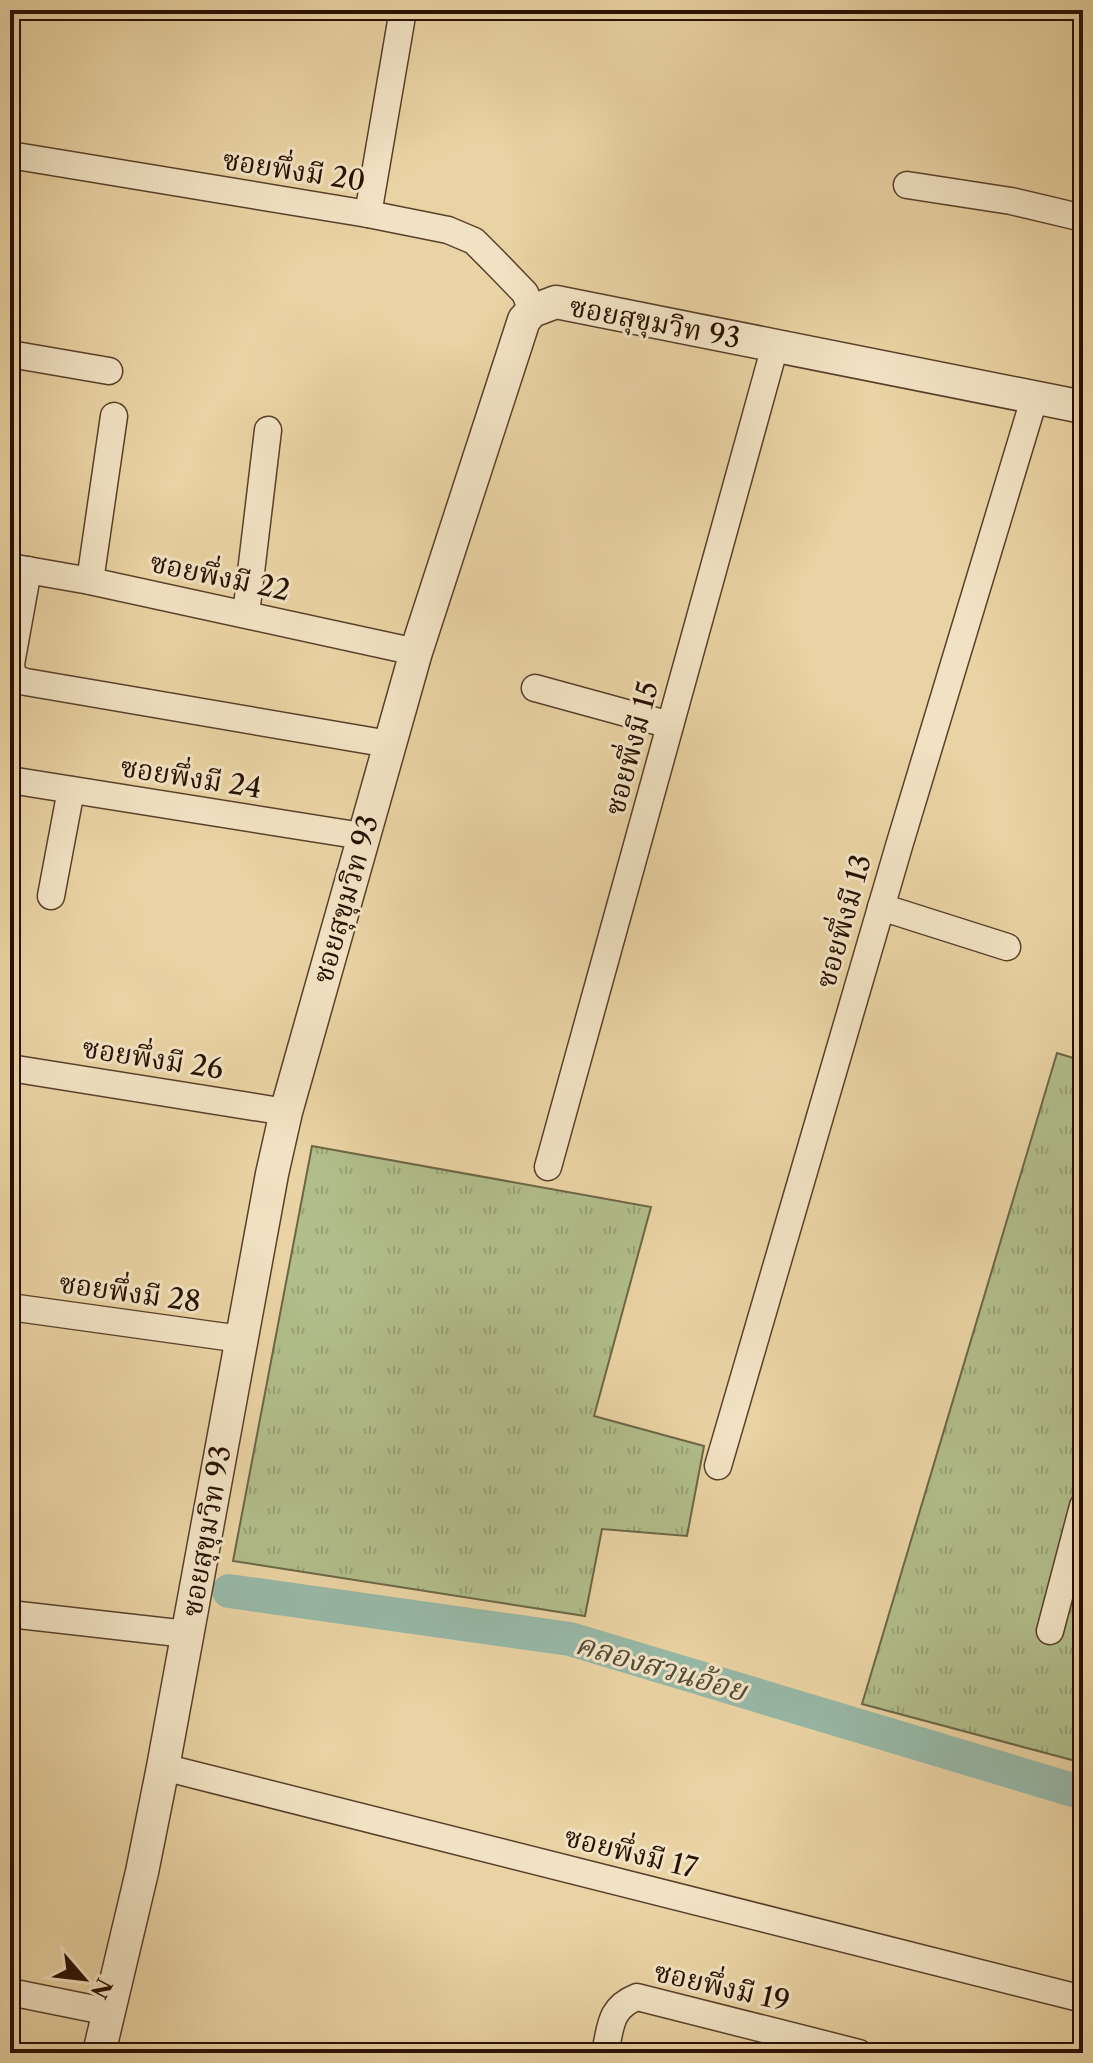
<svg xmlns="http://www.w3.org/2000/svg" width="1093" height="2063" viewBox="0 0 1093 2063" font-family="'Libre Caslon Text','Noto Serif Thai',serif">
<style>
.grass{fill:url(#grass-tufts);stroke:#6d6646;stroke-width:2}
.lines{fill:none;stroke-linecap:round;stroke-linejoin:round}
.canal{stroke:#97b8a7;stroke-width:34}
.minor-casing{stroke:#59402a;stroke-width:29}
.tertiary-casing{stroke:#59402a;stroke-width:35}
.minor{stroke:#f1e2c3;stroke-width:26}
.tertiary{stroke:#f1e2c3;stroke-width:32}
.labels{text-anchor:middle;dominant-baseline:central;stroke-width:6;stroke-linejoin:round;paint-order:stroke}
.street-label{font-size:28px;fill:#291001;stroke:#f1e2c3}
.water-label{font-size:30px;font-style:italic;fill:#504b3b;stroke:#f1e2c3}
</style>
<defs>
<pattern id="grass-tufts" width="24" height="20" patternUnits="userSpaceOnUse" patternTransform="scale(2)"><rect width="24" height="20" fill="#b1bd8a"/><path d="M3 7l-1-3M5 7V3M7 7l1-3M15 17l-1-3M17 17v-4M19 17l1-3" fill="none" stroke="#98a175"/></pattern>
</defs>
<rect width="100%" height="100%" fill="#e9d2a3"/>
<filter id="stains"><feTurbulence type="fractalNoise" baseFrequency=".0025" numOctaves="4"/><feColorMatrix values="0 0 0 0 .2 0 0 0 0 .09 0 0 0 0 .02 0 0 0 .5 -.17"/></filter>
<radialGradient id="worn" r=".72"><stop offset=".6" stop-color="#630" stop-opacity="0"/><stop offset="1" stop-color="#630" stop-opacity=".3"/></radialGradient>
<!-- grass -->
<g class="grass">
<path d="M1057,1053L1083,1061V1763L862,1704Z"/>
<path d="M312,1146L651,1207L594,1416L704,1446L687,1536L602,1529L585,1616L233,1561Z"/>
</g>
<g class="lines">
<!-- canal -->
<path class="canal" d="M229,1591L570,1639L1083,1793"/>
<defs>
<g id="minor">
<path d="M10,155L368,214L448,230L474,241L494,261L525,293L532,311"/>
<path d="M907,185L1011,201L1083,218"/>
<path d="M368,214L403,10"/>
<path d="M10,354L109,371"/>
<path d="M10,567L90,581L416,652"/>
<path d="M28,570L11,664L13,678L26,682L389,744"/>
<path d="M90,581L114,416"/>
<path d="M246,614L268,430"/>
<path d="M535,688L670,725"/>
<path d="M10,780L362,836"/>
<path d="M51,896L71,790"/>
<path d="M881,907L1007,947"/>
<path d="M10,1068L286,1112"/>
<path d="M548,1167L775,346"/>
<path d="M10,1307L241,1339"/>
<path d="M718,1466L899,846L1035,396"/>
<path d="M10,1614L187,1634"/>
<path d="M1050,1631L1083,1506"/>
<path d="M163,1767L1083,1999"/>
<path d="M10,1992L109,2012"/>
<path d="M605,2053C611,2027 609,2008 637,1997L859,2053"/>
</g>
<path id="tertiary" d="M99,2053L142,1872L163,1767L272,1174L286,1112L416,652L524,320L532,311L556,302L1083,407"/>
</defs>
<!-- minor casing -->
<use href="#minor" class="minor-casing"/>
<!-- tertiary casing -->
<use href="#tertiary" class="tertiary-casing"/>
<!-- minor -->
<use href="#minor" class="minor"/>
<!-- tertiary -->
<use href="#tertiary" class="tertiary"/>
</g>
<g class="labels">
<!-- street labels -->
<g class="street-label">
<text transform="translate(294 170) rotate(9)">ซอยพึ่งมี 20</text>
<text transform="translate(655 322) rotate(11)">ซอยสุขุมวิท 93</text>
<text transform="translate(220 576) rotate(12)">ซอยพึ่งมี 22</text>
<text transform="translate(631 748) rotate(-75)">ซอยพึ่งมี 15</text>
<text transform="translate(191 777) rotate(9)">ซอยพึ่งมี 24</text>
<text transform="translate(345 899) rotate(-74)">ซอยสุขุมวิท 93</text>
<text transform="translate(843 921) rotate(-74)">ซอยพึ่งมี 13</text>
<text transform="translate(153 1058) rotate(9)">ซอยพึ่งมี 26</text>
<text transform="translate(130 1292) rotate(8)">ซอยพึ่งมี 28</text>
<text transform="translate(206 1531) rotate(-80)">ซอยสุขุมวิท 93</text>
<text transform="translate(631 1852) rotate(14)">ซอยพึ่งมี 17</text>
<text transform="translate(722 1986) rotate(13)">ซอยพึ่งมี 19</text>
</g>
<!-- water labels -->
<g class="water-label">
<text transform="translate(661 1667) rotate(16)">คลองสวนอ้อย</text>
</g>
</g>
<!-- margin -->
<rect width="1093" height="2063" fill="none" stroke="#e9d2a3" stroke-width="40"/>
<rect x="12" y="12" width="1069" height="2039" fill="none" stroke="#291001" stroke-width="4"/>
<rect x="20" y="20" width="1053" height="2023" fill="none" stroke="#291001" stroke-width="2"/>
<!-- north arrow -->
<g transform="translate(84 1979) rotate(118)" stroke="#f1e2c3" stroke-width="6" paint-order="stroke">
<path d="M0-6L14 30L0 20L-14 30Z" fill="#291001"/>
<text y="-12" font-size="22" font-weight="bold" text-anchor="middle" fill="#291001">N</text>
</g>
<rect width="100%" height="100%" filter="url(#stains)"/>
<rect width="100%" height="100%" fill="url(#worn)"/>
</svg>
